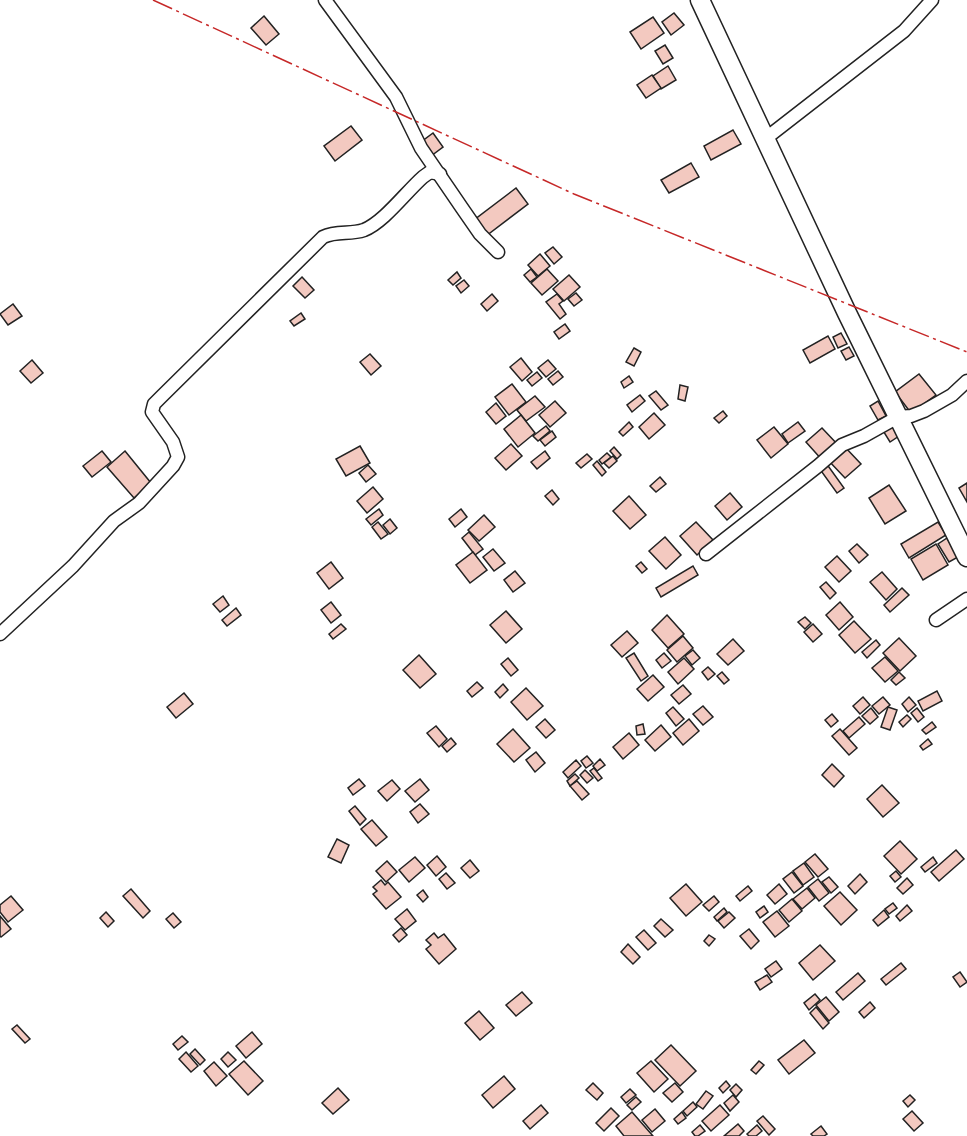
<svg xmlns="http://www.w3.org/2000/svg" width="967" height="1136" font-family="Overpass,sans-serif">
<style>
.building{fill:#f3c9c0;stroke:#222;stroke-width:1.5}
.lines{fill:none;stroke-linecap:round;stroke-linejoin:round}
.minor-casing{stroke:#222;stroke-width:15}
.highway-casing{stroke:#222;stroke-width:21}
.minor{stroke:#fff;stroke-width:12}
.highway{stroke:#fff;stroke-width:18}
.power{stroke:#c62828;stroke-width:1.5;stroke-dasharray:21 4.5 3 4.5;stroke-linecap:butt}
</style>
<rect width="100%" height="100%" fill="#fff"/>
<g class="building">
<polygon points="674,13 684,25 671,35 662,22"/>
<polygon points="264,16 279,34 266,45 251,28"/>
<polygon points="653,17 664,33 641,49 630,32"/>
<polygon points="665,45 673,58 663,64 655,51"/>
<polygon points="668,66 676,80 661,89 653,76"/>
<polygon points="652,75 661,88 646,98 637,85"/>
<polygon points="351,126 362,140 335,161 324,146"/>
<polygon points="733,130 741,144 711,160 704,146"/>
<polygon points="433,133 443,147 431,156 421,142"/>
<polygon points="691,163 699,177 669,193 661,180"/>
<polygon points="516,188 528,204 486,236 474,220"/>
<polygon points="553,247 562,257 554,264 545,253"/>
<polygon points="540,254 550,266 538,276 528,265"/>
<polygon points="531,269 537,277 530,282 524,275"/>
<polygon points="547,269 558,281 542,295 531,283"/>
<polygon points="457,272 461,278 453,285 448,280"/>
<polygon points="569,275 580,287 564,301 553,289"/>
<polygon points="302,277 314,290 305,298 293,286"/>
<polygon points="464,280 469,286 461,293 456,286"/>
<polygon points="576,293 582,300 574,306 568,299"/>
<polygon points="492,294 498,301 487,311 481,304"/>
<polygon points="557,294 563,301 559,304 566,314 560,319 546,302"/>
<polygon points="13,304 22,316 8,325 0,314"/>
<polygon points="301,313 305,319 294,326 290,321"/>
<polygon points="565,324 570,331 559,339 554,332"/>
<polygon points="841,333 847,344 838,348 833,337"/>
<polygon points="828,336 835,349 810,363 803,350"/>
<polygon points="849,347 854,356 846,360 841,351"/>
<polygon points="634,348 641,352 634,366 626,362"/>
<polygon points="370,354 381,366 371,375 360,362"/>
<polygon points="521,358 532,372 522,381 510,367"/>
<polygon points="32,360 43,373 31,383 20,371"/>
<polygon points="548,360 556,369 546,377 538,368"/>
<polygon points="558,371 563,377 553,385 548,379"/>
<polygon points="537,372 542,378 532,386 527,380"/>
<polygon points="919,374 936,395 911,413 895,392"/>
<polygon points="629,376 633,382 624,388 621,382"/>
<polygon points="512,384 526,402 509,415 495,397"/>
<polygon points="680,385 688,387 685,401 678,399"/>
<polygon points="656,391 668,405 661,410 649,396"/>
<polygon points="640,395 645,401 632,412 627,405"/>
<polygon points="535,396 545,407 526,421 517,410"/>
<polygon points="555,401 566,413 550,427 539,415"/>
<polygon points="878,401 886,416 878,420 870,406"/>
<polygon points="496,403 506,416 496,424 486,412"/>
<polygon points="723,411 727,416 719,423 714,418"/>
<polygon points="654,413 665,425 649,439 639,427"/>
<polygon points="521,415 535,433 518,447 504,429"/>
<polygon points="629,422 633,427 623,436 619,432"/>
<polygon points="798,422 805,431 788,443 782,434"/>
<polygon points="891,423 899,436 890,442 882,429"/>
<polygon points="546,426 550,431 538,441 533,436"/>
<polygon points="774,427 788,444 771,458 757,440"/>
<polygon points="822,428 839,446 823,461 806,442"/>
<polygon points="552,431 556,437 545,446 540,440"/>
<polygon points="511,444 522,456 506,470 495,458"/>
<polygon points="360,446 370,463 346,476 336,459"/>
<polygon points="844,446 861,464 845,478 828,460"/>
<polygon points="614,447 621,455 617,459 610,451"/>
<polygon points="102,451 111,462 92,477 83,466"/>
<polygon points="125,451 151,483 134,498 107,467"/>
<polygon points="545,451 550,458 537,469 531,462"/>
<polygon points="607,453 611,457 602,464 599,460"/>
<polygon points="587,454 592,459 581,468 576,463"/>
<polygon points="613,456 617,461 609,468 604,463"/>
<polygon points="597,461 606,472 602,476 593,465"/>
<polygon points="826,463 844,488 837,493 819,468"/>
<polygon points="368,465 376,474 366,482 359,473"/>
<polygon points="660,477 666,484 656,492 650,486"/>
<polygon points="967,483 967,502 959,488"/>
<polygon points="889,485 906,511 885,524 869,498"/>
<polygon points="373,487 383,499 367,513 357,501"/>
<polygon points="552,490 559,499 553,505 545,496"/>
<polygon points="730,493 742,507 727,520 715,506"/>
<polygon points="629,496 646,515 630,529 613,511"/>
<polygon points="379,509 383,515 371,525 366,519"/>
<polygon points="461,509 467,517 455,527 449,519"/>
<polygon points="484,515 495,527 479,541 468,530"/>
<polygon points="390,519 397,528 390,534 383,525"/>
<polygon points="378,522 388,534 381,539 372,527"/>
<polygon points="696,522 713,540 697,555 680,536"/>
<polygon points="938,522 946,535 909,558 901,544"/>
<polygon points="469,532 483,549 475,555 462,538"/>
<polygon points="665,537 681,555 666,569 649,551"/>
<polygon points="947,538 958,557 949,562 938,544"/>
<polygon points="857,544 868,555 859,563 849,551"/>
<polygon points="936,544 948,565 923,580 911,559"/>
<polygon points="493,549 505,563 494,571 483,557"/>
<polygon points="473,552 487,570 470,583 456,565"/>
<polygon points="837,556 851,571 839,582 825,567"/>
<polygon points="331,562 343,578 329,589 317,573"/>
<polygon points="641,562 647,569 642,573 636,566"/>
<polygon points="693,566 698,575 661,597 656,588"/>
<polygon points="515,571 525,583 513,592 504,580"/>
<polygon points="882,572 897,589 886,600 870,582"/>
<polygon points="826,582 836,593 830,599 820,587"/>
<polygon points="902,588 909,595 890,612 884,605"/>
<polygon points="223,596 229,605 220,612 213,604"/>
<polygon points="331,602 341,615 331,623 321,610"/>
<polygon points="840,602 853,617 839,630 826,615"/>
<polygon points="236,608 241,615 227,626 222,620"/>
<polygon points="506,611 522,629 506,643 490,625"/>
<polygon points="667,615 684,634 668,648 652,630"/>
<polygon points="805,617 811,623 805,629 798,622"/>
<polygon points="854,621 871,639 855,653 839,635"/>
<polygon points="341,624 346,629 333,639 329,634"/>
<polygon points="813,624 822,634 813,642 804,632"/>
<polygon points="627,631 638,643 622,657 611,645"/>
<polygon points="683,636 693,648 677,662 667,650"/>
<polygon points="899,638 916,656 900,671 883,653"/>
<polygon points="733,639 744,651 728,665 717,654"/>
<polygon points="876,640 880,645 867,658 862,652"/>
<polygon points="693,650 700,658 692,665 685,656"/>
<polygon points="634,653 648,676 641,681 626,658"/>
<polygon points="664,653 671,661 662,668 656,660"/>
<polygon points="419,655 436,674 420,688 403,670"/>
<polygon points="885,657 898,671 885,682 872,668"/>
<polygon points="508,658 518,670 511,676 501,664"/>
<polygon points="684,658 694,669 678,684 668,672"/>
<polygon points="708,667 715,674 708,680 702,672"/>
<polygon points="722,672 729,680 724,684 717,676"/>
<polygon points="899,672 905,678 896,685 891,680"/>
<polygon points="653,675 664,687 648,701 637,689"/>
<polygon points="477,682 483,688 472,697 467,691"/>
<polygon points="503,684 508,690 500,698 495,692"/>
<polygon points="683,685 691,694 679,704 671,695"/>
<polygon points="526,688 543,706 527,720 511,702"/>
<polygon points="937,691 942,701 923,711 918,701"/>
<polygon points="184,693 193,704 176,718 167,707"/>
<polygon points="863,697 870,705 860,714 853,706"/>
<polygon points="883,697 890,705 879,714 872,706"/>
<polygon points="909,697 916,705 908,712 902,704"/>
<polygon points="703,706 713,717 703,725 693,714"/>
<polygon points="673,707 684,719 676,726 666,713"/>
<polygon points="888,707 897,710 890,730 881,727"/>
<polygon points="871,708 878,717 870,724 862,716"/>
<polygon points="917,708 924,717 918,722 911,713"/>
<polygon points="832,714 838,721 831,727 825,720"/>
<polygon points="907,715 911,719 903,727 899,722"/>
<polygon points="859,717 865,724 849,738 843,731"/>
<polygon points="545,719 555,730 546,738 536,727"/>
<polygon points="689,719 699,731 683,745 673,733"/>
<polygon points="932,722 936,727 926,734 922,730"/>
<polygon points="643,724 645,734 637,735 636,726"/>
<polygon points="661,725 671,737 655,751 645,740"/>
<polygon points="436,726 447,739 439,747 427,733"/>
<polygon points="513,729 530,748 514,762 497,744"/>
<polygon points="840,729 857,748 849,755 832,736"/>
<polygon points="629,733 639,745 623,759 613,747"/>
<polygon points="451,738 456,744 447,752 442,746"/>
<polygon points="928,739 932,744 923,750 920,746"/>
<polygon points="536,752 545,763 535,772 526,760"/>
<polygon points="587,756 593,763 586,768 581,761"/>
<polygon points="600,759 605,765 597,771 593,766"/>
<polygon points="576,760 581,766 568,778 563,772"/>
<polygon points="832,764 844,776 834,787 822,775"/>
<polygon points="594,768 602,778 598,781 590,771"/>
<polygon points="585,770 593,778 587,783 580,775"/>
<polygon points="575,774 579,778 570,786 567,781"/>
<polygon points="359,779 365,786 353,795 348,788"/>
<polygon points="420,779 429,790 415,802 405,791"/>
<polygon points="392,780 400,789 387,801 378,791"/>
<polygon points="577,781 589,794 582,800 570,786"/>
<polygon points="882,785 899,803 883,817 867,799"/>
<polygon points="420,804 429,814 418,823 410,812"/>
<polygon points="355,806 366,819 360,825 349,811"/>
<polygon points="372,820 387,837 376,846 361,829"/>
<polygon points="337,839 349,845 341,863 328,857"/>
<polygon points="900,841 917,859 901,874 884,856"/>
<polygon points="956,850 964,859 939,881 931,872"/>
<polygon points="815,854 828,869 818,877 805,862"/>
<polygon points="437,856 446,867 436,876 427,865"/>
<polygon points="415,857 425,868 409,882 399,870"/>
<polygon points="933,857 937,863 925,872 921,867"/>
<polygon points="470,860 479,871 470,878 461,868"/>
<polygon points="387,861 397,872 386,882 376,871"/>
<polygon points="804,863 814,877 803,885 793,871"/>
<polygon points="896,871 901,877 895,882 890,876"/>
<polygon points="792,872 803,886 794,893 783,879"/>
<polygon points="446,873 455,883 447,889 439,879"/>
<polygon points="860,874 867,882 855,894 848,886"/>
<polygon points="829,877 838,887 831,893 822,882"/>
<polygon points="907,878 913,885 903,894 897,888"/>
<polygon points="818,879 829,893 819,901 808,887"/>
<polygon points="381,880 385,885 388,882 401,897 386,909 373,894 377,891 373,887"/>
<polygon points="686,884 702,902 686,916 670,898"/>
<polygon points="779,884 787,894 775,904 767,895"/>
<polygon points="748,886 752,891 740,901 736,896"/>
<polygon points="807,888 815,898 802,909 793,899"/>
<polygon points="131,889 150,911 143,918 123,896"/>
<polygon points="423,890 428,897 423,902 417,895"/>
<polygon points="840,892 857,910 841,925 824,906"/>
<polygon points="11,896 23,910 8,922 0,912 0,905"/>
<polygon points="714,896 719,902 709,911 703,905"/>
<polygon points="792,899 802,911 789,922 779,910"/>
<polygon points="893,903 897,908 889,914 885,909"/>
<polygon points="907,905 912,911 900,921 896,916"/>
<polygon points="764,906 768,912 760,918 756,912"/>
<polygon points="724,908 727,912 717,921 714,917"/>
<polygon points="407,909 416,921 405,930 395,919"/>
<polygon points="884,910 889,917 878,926 873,920"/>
<polygon points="777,911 789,926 775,937 763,922"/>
<polygon points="106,912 114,921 108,927 100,918"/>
<polygon points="729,912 735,918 724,928 718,921"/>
<polygon points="173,913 181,922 174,928 166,919"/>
<polygon points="0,916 11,929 1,937 0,936"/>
<polygon points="661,919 673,930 665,937 654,926"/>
<polygon points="401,928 407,935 399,942 393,935"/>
<polygon points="749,929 759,941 751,949 740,936"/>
<polygon points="644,930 656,943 648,950 636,937"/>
<polygon points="434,933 438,938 444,934 456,949 439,964 426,949 431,945 426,940"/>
<polygon points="709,935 715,939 709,946 704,941"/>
<polygon points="628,944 640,957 633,964 621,952"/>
<polygon points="820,945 835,961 813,980 799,963"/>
<polygon points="776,961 782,969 771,977 765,969"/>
<polygon points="901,963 906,969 886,985 881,979"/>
<polygon points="960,972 967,982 960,987 953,977"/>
<polygon points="858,973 865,981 843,1000 836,992"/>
<polygon points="767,975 772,982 760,990 755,982"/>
<polygon points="522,992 532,1003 516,1016 506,1005"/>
<polygon points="815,994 820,1000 809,1010 804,1003"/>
<polygon points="826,997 839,1012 829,1021 816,1005"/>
<polygon points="870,1002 875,1008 864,1018 859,1012"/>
<polygon points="816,1007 829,1023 823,1029 810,1013"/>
<polygon points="479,1011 494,1028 480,1040 465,1023"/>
<polygon points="17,1025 30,1039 25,1043 12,1029"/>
<polygon points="252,1032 262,1044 246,1058 236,1046"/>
<polygon points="182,1036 188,1042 178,1050 173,1044"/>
<polygon points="804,1040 815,1053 789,1074 778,1060"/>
<polygon points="671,1045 696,1071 680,1086 655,1060"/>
<polygon points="195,1049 205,1060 200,1065 190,1054"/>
<polygon points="186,1052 198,1066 191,1072 179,1059"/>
<polygon points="228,1052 236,1060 228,1067 221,1059"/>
<polygon points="244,1061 263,1081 248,1095 229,1074"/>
<polygon points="651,1061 668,1079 654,1092 637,1073"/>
<polygon points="759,1061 764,1065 756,1074 751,1070"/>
<polygon points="214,1062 227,1076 216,1086 204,1071"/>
<polygon points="504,1076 515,1089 493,1108 482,1095"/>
<polygon points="726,1081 730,1086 723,1093 719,1088"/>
<polygon points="593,1083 603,1093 597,1100 586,1090"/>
<polygon points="675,1083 683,1092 672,1102 663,1093"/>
<polygon points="736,1084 742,1090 736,1097 730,1090"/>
<polygon points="338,1088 349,1100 333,1114 322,1103"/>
<polygon points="630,1089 636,1095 626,1103 621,1097"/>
<polygon points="706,1091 713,1096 703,1109 696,1104"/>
<polygon points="733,1095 739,1102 730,1111 724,1103"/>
<polygon points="910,1095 915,1100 908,1107 903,1101"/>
<polygon points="636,1097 641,1102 632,1110 627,1105"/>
<polygon points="693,1102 697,1107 687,1116 683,1111"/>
<polygon points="541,1105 548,1113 530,1129 523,1121"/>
<polygon points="720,1105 729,1115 711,1131 702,1121"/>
<polygon points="611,1108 619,1116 604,1131 596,1123"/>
<polygon points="655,1109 665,1121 652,1132 642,1120"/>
<polygon points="912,1111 923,1123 914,1131 903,1119"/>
<polygon points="632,1112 653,1136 624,1136 616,1126"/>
<polygon points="682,1112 686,1118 678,1124 674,1119"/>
<polygon points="763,1116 775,1129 769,1135 757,1121"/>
<polygon points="738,1124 744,1131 739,1136 724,1136"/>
<polygon points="700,1125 705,1131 698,1136 695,1136 692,1132"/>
<polygon points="757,1125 762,1131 756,1136 749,1136 747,1134"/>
<polygon points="821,1126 827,1134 824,1136 813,1136 811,1134"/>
</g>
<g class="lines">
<defs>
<g id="minor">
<polyline points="325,0 396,97 421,148 462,208 480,234 498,252"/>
<polyline points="765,139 904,31 932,0"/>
<polyline points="706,554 818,466 842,445 864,436 898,417 911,416 924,411 952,395 967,381"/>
<polyline points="936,620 967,599"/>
<path d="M0 634 73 566 114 521 139 503 173 466 178 457 173 442 152 412 154 404 161 397 323 237C337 230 350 235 364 230 384 222 406 192 423 177L430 172 440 174"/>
</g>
<polyline id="highway" points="700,0 847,313 967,557"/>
</defs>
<use href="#minor" class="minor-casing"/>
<use href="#highway" class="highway-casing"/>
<use href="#minor" class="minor"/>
<use href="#highway" class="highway"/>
<polyline class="power" points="153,0 574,194 967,352"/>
</g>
</svg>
